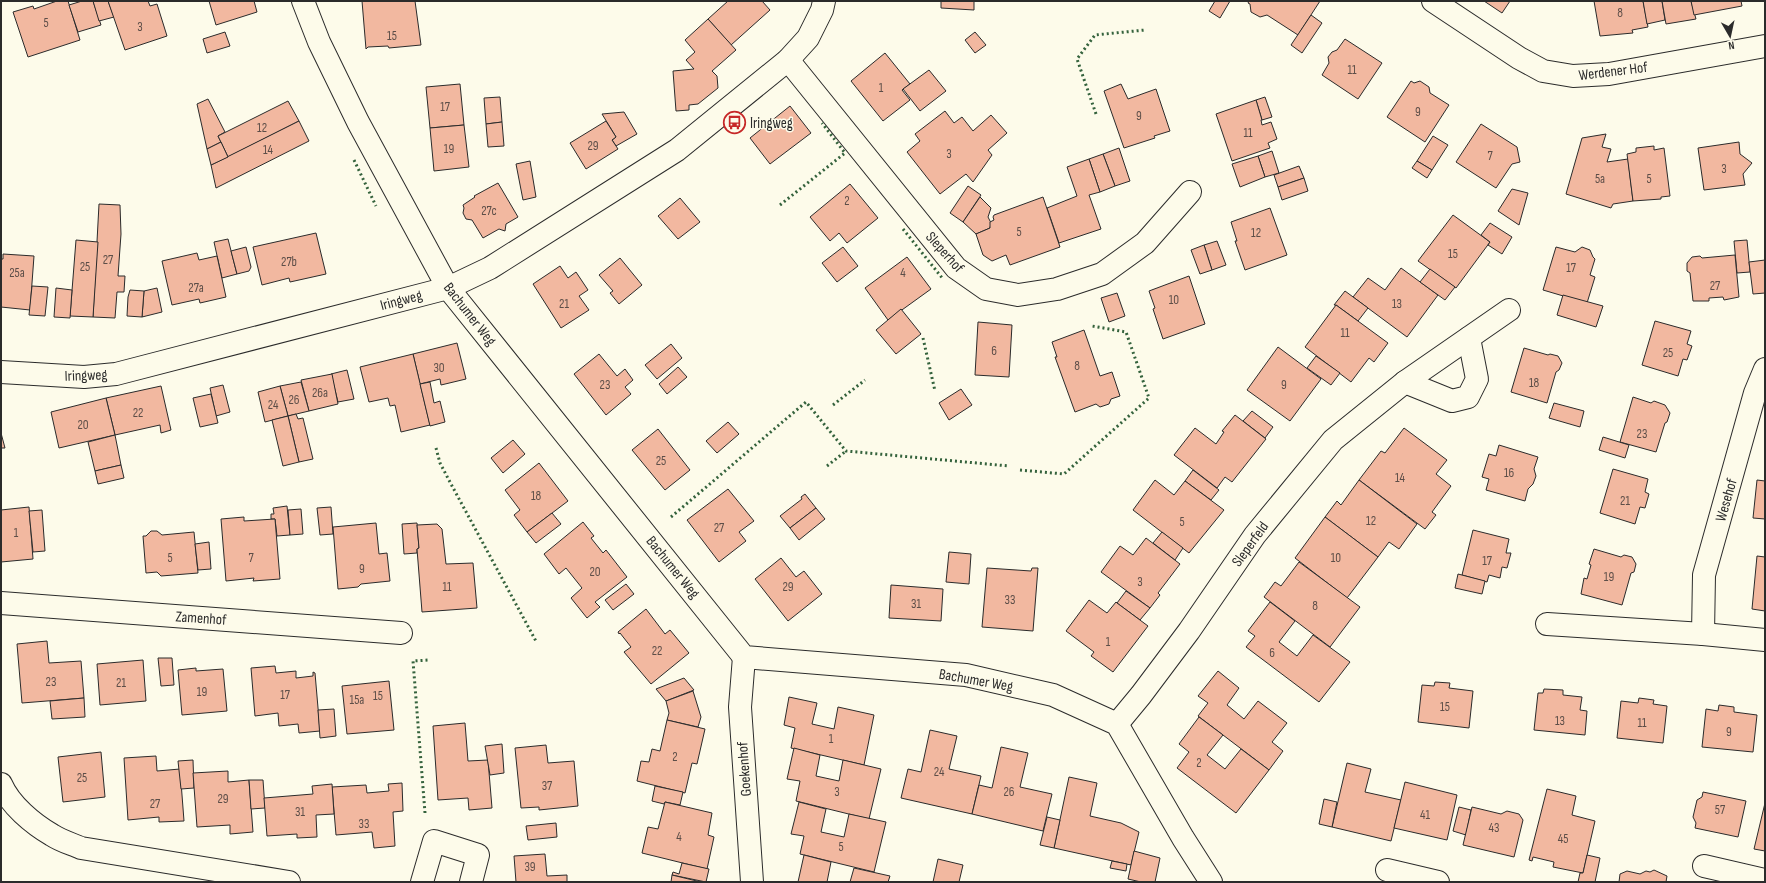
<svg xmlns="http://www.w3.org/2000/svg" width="1766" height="883" font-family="'Sofia Sans Condensed',sans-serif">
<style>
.building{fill:#f2b8a0;stroke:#2b2b2b}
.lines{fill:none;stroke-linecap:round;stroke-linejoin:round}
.street-casing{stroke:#2b2b2b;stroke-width:24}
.street{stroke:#fdfbea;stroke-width:22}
.hedge{stroke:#34623c;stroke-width:3;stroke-dasharray:2 3;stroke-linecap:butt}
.labels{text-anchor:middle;stroke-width:3;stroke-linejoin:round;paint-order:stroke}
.number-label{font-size:13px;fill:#5d4e48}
.street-label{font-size:15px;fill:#2b2b2b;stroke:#fdfbea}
.poi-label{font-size:15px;fill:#2b2b2b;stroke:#fdfbea;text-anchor:start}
</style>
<rect width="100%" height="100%" fill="#fdfbea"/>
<g class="building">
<polygon points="57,1 68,1 80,40 28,57 13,12 33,6 34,9"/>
<polygon points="82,1 93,1 101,25 78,32 69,5"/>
<polygon points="93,1 108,1 114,17 99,21"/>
<polygon points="108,1 148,1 150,6 157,4 167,36 125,50"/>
<polygon points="209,1 254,1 257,12 216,25"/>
<polygon points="362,1 415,1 421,45 389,48 388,46 368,47 366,49"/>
<polygon points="728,1 762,1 770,10 731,45 708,19"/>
<polygon points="941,1 974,1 974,10 941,8"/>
<polygon points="1215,1 1230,1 1220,18 1209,11"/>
<polygon points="1249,1 1320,1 1298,35 1267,15 1260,17 1251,12 1250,4 1248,3"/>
<polygon points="1484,1 1510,1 1502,13"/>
<polygon points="1594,1 1643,1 1648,27 1632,30 1633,33 1600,36"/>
<polygon points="1643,1 1662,1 1665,20 1647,24"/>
<polygon points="1662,1 1691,1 1696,19 1666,24"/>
<polygon points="1691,1 1741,1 1742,6 1694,15"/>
<polygon points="1311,15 1322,23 1302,53 1291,45"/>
<polygon points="708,19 736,50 712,71 717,76 718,88 698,104 689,105 689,110 676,111 673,71 694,69 686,60 695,52 685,40"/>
<polygon points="225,32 230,46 207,53 203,39"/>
<polygon points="975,32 986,45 975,53 965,40"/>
<polygon points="1345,39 1382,63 1358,99 1322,75 1329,63 1328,57 1332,52 1337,50"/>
<polygon points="885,53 910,84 902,90 910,100 883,121 851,81"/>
<polygon points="929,70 946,91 920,111 903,89"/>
<polygon points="1411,81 1414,83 1420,81 1429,87 1430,93 1449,105 1425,142 1387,117"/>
<polygon points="460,84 464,125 430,128 426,87"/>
<polygon points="1121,84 1128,99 1156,89 1170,131 1154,136 1155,138 1124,148 1104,91"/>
<polygon points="500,97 502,122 486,124 484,98"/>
<polygon points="1265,97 1272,117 1262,120 1256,100"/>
<polygon points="208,99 225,132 218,136 221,142 207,149 197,104"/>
<polygon points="1256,100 1262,120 1261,120 1262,125 1271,122 1277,139 1268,143 1270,148 1232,161 1216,114"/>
<polygon points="288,101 299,121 228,157 218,136"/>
<polygon points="790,106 811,133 770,164 750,138"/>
<polygon points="945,111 954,123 962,117 973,131 991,115 1007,133 988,150 992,155 973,182 966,174 940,194 907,152 920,141 915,134"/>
<polygon points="624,112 637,134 616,146 612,140 616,137 602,114"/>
<polygon points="299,121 309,141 216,188 211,165"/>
<polygon points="606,121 616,137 612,140 618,149 586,169 570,143"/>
<polygon points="502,122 504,146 488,147 486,124"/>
<polygon points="1481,124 1517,147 1520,162 1512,164 1496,188 1456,162"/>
<polygon points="464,125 469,167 434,171 430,128"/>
<polygon points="1606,134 1602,147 1611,149 1607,162 1628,159 1633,201 1613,204 1611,208 1566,194 1582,138"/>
<polygon points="1433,136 1448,145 1432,170 1417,161"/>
<polygon points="221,142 228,157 211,165 207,149"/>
<polygon points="1739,142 1740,154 1752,163 1743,174 1745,185 1704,190 1698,148"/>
<polygon points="1654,146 1654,150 1664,148 1670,196 1661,197 1661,199 1633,201 1627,154 1636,152 1636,148"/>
<polygon points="1119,148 1130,181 1115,186 1103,154"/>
<polygon points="1272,151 1279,173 1265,177 1258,156"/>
<polygon points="1103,154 1115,186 1100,192 1089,159"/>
<polygon points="1258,156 1265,177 1240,187 1232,164"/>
<polygon points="1089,159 1100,192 1089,195 1101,229 1059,243 1047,208 1077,196 1067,167"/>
<polygon points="530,161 536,197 523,200 516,164"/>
<polygon points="1417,161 1432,170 1427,178 1412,168"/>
<polygon points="1299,166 1304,178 1278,187 1274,175"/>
<polygon points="1304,178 1308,191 1282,200 1278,187"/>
<polygon points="498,183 518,217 506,224 505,231 499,229 483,238 472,220 466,219 463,213 464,208 463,205 475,197 474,196"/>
<polygon points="850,184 878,218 847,243 839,233 830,241 810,217"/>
<polygon points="968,186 981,195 963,222 950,213"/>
<polygon points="1512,189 1528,193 1519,225 1498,211"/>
<polygon points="980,197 991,208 988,217 991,223 990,228 976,234 963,222"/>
<polygon points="1043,197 1060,247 1010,265 1006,255 992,261 983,255 976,234 990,228 990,222 994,220 993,217 994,215"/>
<polygon points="680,198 700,222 678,239 658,216"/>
<polygon points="99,204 120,205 121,234 118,276 125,276 124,292 117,292 115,318 93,317"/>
<polygon points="1270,208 1287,255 1245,270 1235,241 1237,241 1231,222"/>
<polygon points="1453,215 1490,242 1456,288 1418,261"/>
<polygon points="1490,223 1512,237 1502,254 1488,245 1490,242 1481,235"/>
<polygon points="316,233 326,274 290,282 289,278 262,285 253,247"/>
<polygon points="228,239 237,274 222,278 214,242"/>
<polygon points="76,240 98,242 93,317 70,316"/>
<polygon points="1747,240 1750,272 1737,273 1734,241"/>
<polygon points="1217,241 1226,265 1212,270 1204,245"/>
<polygon points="1204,245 1212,270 1200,274 1191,250"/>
<polygon points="246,247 251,267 249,271 237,274 231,251"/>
<polygon points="843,247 858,266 837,282 822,263"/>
<polygon points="1556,247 1575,252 1582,247 1590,250 1593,257 1595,259 1590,275 1595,277 1587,303 1543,290"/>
<polygon points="197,253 199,260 217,256 226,297 200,303 199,299 172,305 162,261"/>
<polygon points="3,254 34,256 30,310 1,307 1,259 3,259"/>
<polygon points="1735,255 1739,297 1724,300 1723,297 1709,298 1709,301 1693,301 1690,273 1687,271 1687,263 1692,257 1700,256 1702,258"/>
<polygon points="907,257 931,289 888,320 865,288"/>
<polygon points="620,258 642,285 619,304 610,293 613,291 599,275"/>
<polygon points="1765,260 1765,293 1753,294 1749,262"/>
<polygon points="560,266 568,278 576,272 588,290 579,296 589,310 561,328 533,284"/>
<polygon points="1401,268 1438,295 1407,337 1353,297 1368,278 1385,290"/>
<polygon points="1430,269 1455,287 1445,300 1420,282"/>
<polygon points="1189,276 1205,324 1163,339 1153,309 1155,308 1149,291"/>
<polygon points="32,286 48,287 45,316 29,315"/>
<polygon points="56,288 72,290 70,318 54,317"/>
<polygon points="157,288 162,312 142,317 144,291"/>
<polygon points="130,290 144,291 142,317 127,316 128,297"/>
<polygon points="1345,291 1368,308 1358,321 1336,305 1334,305"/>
<polygon points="1117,293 1125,316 1109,322 1101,298"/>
<polygon points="1563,295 1603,306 1596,327 1557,315"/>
<polygon points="1336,305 1388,343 1374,362 1369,358 1351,382 1305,347"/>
<polygon points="901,309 921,334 896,354 876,330"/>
<polygon points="1655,321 1691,331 1687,344 1692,346 1687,360 1683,359 1678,376 1642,365"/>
<polygon points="978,322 1012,325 1009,377 975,375"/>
<polygon points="1084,330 1100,376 1112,372 1120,396 1111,399 1109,404 1100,407 1096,404 1075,412 1055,357 1057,357 1052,342"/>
<polygon points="457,343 466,379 441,385 440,379 420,384 413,354"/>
<polygon points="671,344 682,358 657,379 645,365"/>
<polygon points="1278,347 1321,379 1290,421 1247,390"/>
<polygon points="1524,348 1548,355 1550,354 1558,356 1562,363 1559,370 1556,372 1547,403 1511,392"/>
<polygon points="413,354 430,425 401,432 395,405 390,406 388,398 369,402 360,367"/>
<polygon points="599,354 617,376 625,369 633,380 625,387 631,394 606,415 574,374"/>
<polygon points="1316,356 1340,373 1331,385 1307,368"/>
<polygon points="678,367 687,377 667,394 659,384"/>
<polygon points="347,370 354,399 338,402 331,374"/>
<polygon points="332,374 338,404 309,411 301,380"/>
<polygon points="301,382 309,411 288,416 280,386"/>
<polygon points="430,382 434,403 440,401 445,422 430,426 420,384"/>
<polygon points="223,385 230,412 216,416 210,388"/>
<polygon points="161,386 171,430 161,433 160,425 115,435 106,398"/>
<polygon points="280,386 288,416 265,422 258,392"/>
<polygon points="961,389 972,405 949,420 939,403"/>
<polygon points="211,394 218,423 200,427 193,398"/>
<polygon points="1633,397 1651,403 1654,401 1665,405 1670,413 1667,422 1665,423 1656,452 1620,442"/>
<polygon points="106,398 115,435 59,448 51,412"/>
<polygon points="1554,403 1584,411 1580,427 1549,418"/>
<polygon points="1252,411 1273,427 1265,438 1243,421"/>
<polygon points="296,414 298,419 303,418 313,459 299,462 288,416"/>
<polygon points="1235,415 1266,439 1232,482 1225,477 1217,488 1174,455 1195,428 1216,444 1224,432 1222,431"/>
<polygon points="288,416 299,462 283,466 272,420"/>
<polygon points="728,422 739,434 717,453 706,441"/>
<polygon points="1404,428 1447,460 1436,474 1451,486 1432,512 1436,515 1425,529 1359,480 1381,451 1385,453"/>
<polygon points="658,429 690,470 665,490 632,450"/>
<polygon points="1,433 5,448 1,448"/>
<polygon points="115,435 121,465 95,471 88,442"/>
<polygon points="1603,437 1629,445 1625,458 1599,450"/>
<polygon points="513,440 525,454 503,473 491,458"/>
<polygon points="1499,445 1538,457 1534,469 1536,476 1533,484 1528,489 1525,501 1486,490 1489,479 1482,477 1489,454 1496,456"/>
<polygon points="539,463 568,501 527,532 514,515 520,510 505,490"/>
<polygon points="121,465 124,478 98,484 95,471"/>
<polygon points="1613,469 1648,479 1645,492 1649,494 1645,508 1640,507 1635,524 1600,513"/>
<polygon points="1193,470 1219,490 1211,500 1185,481"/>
<polygon points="1155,480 1174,495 1185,481 1224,510 1189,553 1133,510"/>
<polygon points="1359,480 1417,524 1399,549 1389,542 1378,557 1325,517 1337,501 1341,505"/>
<polygon points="1757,480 1765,481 1765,519 1753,518"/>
<polygon points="728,489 754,521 739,532 746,541 719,562 687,520"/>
<polygon points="805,494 816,508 790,528 780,516 802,499 801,497"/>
<polygon points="287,506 290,535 277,536 275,519 271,519 271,514 274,514 273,508"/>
<polygon points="29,507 33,559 1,562 1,510"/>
<polygon points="331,507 333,534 320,535 317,508"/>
<polygon points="816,508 825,519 799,540 790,528"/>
<polygon points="301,509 303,534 290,535 288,510"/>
<polygon points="42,510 45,551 33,552 29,511"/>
<polygon points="552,513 561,524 536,543 527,532"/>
<polygon points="244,517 244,521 275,519 280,579 253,581 254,578 226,581 221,519"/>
<polygon points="1325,517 1378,557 1347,598 1295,558"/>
<polygon points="583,522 594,536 591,538 603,553 606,550 627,577 595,602 600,607 587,618 571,598 582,588 566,568 559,574 544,554"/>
<polygon points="376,523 379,554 387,553 390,581 361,584 358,587 338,589 333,527"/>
<polygon points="417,523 419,548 417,549 417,553 404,554 402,524"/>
<polygon points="437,524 442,529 446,564 473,563 477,608 422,612 417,549 419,548 417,525"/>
<polygon points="1473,530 1509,539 1506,553 1511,553 1507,568 1502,567 1500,578 1489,575 1487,582 1462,575"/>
<polygon points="151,531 157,531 162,535 194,532 198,573 161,576 157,572 146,573 143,536 146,536"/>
<polygon points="1162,532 1183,548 1175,560 1153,543"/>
<polygon points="1146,538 1180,564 1158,593 1160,595 1150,608 1101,572 1120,546 1133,555"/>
<polygon points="209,542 211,569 198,570 195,544"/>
<polygon points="1594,549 1621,557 1624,555 1632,557 1636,564 1634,572 1631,573 1622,605 1581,594 1584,578 1587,579 1591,565 1589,564"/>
<polygon points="949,552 971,554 969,584 946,582"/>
<polygon points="1757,556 1765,557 1765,611 1752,609"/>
<polygon points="781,558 796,577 804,571 822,594 788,621 755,579"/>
<polygon points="1299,562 1360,607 1330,647 1264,597 1275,582 1281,586"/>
<polygon points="987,568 1031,571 1032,568 1038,568 1033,631 982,627"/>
<polygon points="1458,574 1485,581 1482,594 1455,588"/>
<polygon points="626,584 634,594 613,610 605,600"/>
<polygon points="891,585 943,589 941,621 889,618"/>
<polygon points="1126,591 1150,608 1140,620 1117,603"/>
<polygon points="1089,600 1107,613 1116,602 1117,603 1148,626 1113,672 1091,656 1094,652 1066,631"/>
<polygon points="1270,602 1295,621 1279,642 1297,656 1313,635 1350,662 1319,702 1246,647 1255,636 1248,631"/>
<polygon points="646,609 665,634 670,630 689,653 651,684 624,652 631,647 620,633 619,634 618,632"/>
<polygon points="47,641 49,663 81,661 84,698 22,703 17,644"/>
<polygon points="158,658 172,658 174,685 161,686"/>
<polygon points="143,660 146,701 100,705 97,664"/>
<polygon points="275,666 276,673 296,671 296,678 313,676 313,672 315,673 320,731 299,733 298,724 279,726 278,713 255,716 251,668"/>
<polygon points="196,668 196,671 223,669 227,711 182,715 178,670"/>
<polygon points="1218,671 1239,688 1227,705 1244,719 1258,701 1287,723 1272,742 1283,751 1269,770 1198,716 1208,703 1198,696"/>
<polygon points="684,678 694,690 666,701 656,689"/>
<polygon points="389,681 394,730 347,734 342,686"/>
<polygon points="1435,682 1450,683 1449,688 1473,691 1469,728 1418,722 1422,685 1434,686"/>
<polygon points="1544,689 1563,690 1563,695 1582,697 1580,710 1587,711 1585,735 1534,730 1538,693 1543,693"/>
<polygon points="693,691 701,717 698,727 667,720 669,713 666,701"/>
<polygon points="789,697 817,703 812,724 834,729 838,707 874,715 864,765 791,748 795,728 784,725"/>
<polygon points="84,698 85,717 52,719 50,701"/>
<polygon points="1639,698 1654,700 1653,704 1667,706 1663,743 1617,738 1621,701 1638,703"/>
<polygon points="1719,705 1734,707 1734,712 1757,715 1753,752 1702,747 1706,709 1718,711"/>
<polygon points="334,709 336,736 320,738 318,710"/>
<polygon points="1199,717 1223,735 1207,755 1225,769 1241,749 1269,770 1236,813 1177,768 1189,752 1179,744"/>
<polygon points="667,720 705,729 697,764 692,763 685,793 637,781 641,761 649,762 652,749 660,751"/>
<polygon points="465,723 468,761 488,760 492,808 469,810 468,798 438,800 433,726"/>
<polygon points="930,730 957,736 949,769 981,776 972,814 901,798 908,769 921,772"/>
<polygon points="502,744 504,773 490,775 485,746"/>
<polygon points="546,745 548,763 574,761 578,806 539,810 539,807 521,808 515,748"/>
<polygon points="1001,747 1028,753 1020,787 1052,794 1043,831 972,814 979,785 992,788"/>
<polygon points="794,748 820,755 816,776 839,781 843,760 881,769 869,819 796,801 800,781 787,779"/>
<polygon points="101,752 105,797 63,802 58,757"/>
<polygon points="156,756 157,771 180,769 184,821 159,822 159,817 128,820 124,758"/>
<polygon points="193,760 194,788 181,789 178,761"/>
<polygon points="1347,763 1371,769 1365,792 1401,800 1391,841 1332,827"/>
<polygon points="228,771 228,782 249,780 253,832 230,834 230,825 197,827 193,773"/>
<polygon points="1069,777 1097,783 1090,816 1121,823 1139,832 1131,865 1054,848"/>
<polygon points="249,780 263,780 265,808 251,809"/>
<polygon points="1405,782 1457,795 1447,840 1394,828"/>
<polygon points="402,783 403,811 393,812 395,846 374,848 372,832 336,835 332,787 366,785 367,793 389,791 388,784"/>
<polygon points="332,784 334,814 316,815 317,837 297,838 297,834 267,836 264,798 313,794 312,786"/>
<polygon points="655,786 683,792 680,805 665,802 664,804 652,801"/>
<polygon points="1547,789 1576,796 1572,815 1595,821 1583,873 1553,867 1554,862 1533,857 1532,861 1529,860"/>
<polygon points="1703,792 1746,801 1738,837 1695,828 1696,823 1693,817 1697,800 1702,797"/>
<polygon points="1324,799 1337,802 1332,827 1319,824"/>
<polygon points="665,802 712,813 708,835 714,837 707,869 642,853 648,827 658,829"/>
<polygon points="799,802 826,809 821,832 844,837 849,814 886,822 874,872 800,854 804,836 791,834"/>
<polygon points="1765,803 1765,851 1754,849"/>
<polygon points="1459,807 1471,810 1466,835 1453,831"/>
<polygon points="1472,807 1501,814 1507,811 1519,814 1523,820 1514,857 1463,845"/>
<polygon points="1047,817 1060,820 1054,848 1040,845"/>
<polygon points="556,823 557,837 528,840 526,826"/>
<polygon points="1134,851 1160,858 1155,882 1141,882 1128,879"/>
<polygon points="545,854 547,876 567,875 567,882 516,882 514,856"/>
<polygon points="804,855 831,862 827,882 798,882"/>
<polygon points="1587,855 1600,858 1595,882 1578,882 1580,873 1583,873"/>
<polygon points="938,859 963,865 959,882 933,882"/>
<polygon points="1112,861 1127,864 1126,871 1110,868"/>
<polygon points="682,863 709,869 706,882 672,875 673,872 679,874"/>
<polygon points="854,868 890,876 888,882 850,882"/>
<polygon points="1654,870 1667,876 1666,882 1619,882 1620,874 1627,871 1640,874 1646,871 1650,872"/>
<polygon points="672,875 701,882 671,882"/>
</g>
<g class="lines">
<defs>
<g id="street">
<polyline points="303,1 319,42 358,122 448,288 744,657 966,675 1053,695 1117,724 1183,838 1211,882"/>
<polyline points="1433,1 1519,58 1543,71 1573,76 1609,74 1765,46"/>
<polyline points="788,60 956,268 986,289 1018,295 1057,289 1102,274 1145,243 1190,192"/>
<polyline points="1,372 84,377 116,374 448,288 490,268 677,150 788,60 808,38 822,10 824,1"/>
<polyline points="1405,382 1452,401 1468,397 1477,379 1469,338"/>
<polyline points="1,603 401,633"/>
<polyline points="1547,624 1703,634 1765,640"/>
<polyline points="1703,634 1704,575 1755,393 1765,369"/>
<polyline points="744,657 740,707 752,882"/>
<polyline points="1117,724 1141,695 1189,631 1255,535 1333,440 1405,382 1509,310"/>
<path d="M1 784C10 805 33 824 52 835 61 841 72 844 81 848L289 882"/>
<polyline points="1704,866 1765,880"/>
<polyline points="1387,870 1438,882"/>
<polyline points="422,882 434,841 478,855 471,882"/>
</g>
</defs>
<use href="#street" class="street-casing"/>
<use href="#street" class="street"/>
<g class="hedge">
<polyline points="1096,114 1077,59 1095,35 1145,30"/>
<polyline points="354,160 376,206"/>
<polyline points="780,205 845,153 822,123"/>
<polyline points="903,229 943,279"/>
<polyline points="923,338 935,391"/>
<polyline points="833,405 865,380"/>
<polyline points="436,448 440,463 451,484 537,643"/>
<polyline points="827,466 846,451"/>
<polyline points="1020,470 1064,474 1149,398 1126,332 1092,326"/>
<polyline points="671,517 806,402 846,451 1009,466"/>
<polyline points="425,813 413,661 429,660"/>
</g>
</g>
<defs>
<symbol id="bus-ring" viewBox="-11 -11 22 22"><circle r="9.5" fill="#fdfbea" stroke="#c62828" stroke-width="1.5"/><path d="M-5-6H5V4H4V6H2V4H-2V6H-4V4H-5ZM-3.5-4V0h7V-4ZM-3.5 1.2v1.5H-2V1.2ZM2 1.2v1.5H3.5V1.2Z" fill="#c62828"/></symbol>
</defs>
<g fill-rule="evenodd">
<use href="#bus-ring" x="722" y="110" width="25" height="25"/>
</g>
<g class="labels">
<g class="number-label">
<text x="1620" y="17">8</text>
<text x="46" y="27">5</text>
<text x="140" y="31">3</text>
<text x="392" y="40">15</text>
<text x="1352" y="74">11</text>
<text x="881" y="92">1</text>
<text x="445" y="111">17</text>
<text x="1418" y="116">9</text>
<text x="1139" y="120">9</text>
<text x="262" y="132">12</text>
<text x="1248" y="137">11</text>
<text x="593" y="150">29</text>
<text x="449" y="153">19</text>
<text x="268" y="154">14</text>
<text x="949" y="158">3</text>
<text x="1490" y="160">7</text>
<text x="1724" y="173">3</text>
<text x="1600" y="183">5a</text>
<text x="1649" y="183">5</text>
<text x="847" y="205">2</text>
<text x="489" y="215">27c</text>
<text x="1019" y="236">5</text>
<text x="1256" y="237">12</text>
<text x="1453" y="258">15</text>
<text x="108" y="264">27</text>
<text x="289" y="266">27b</text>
<text x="85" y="271">25</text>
<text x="1571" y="272">17</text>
<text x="17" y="277">25a</text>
<text x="903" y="277">4</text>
<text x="1715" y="290">27</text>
<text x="196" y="292">27a</text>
<text x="1174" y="304">10</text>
<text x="564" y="308">21</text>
<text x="1397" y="308">13</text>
<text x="1345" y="337">11</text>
<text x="994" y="355">6</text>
<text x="1668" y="357">25</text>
<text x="1077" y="370">8</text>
<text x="439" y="372">30</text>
<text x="1534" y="387">18</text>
<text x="605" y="389">23</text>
<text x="1284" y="389">9</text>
<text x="320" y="397">26a</text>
<text x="294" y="404">26</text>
<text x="273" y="409">24</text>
<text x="138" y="417">22</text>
<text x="83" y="429">20</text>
<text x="1642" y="438">23</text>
<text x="661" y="465">25</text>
<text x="1509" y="477">16</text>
<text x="1400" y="482">14</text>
<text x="536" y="500">18</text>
<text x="1625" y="505">21</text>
<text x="1371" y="525">12</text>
<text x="1182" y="526">5</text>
<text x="719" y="532">27</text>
<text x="16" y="537">1</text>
<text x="170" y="562">5</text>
<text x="251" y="562">7</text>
<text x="1336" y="562">10</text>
<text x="1487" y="565">17</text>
<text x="362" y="573">9</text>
<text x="595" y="576">20</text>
<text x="1609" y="581">19</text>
<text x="1140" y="586">3</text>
<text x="447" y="591">11</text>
<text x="788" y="591">29</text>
<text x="1010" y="604">33</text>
<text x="916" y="608">31</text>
<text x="1315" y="610">8</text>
<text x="1108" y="646">1</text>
<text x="657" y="655">22</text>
<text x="1272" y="657">6</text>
<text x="51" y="686">23</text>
<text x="121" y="687">21</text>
<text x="202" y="696">19</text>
<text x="285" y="699">17</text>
<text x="378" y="700">15</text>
<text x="357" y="704">15a</text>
<text x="1445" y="711">15</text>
<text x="1560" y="725">13</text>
<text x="1642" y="727">11</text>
<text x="1729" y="736">9</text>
<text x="831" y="743">1</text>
<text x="675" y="761">2</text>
<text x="1199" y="767">2</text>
<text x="939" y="776">24</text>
<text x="82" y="782">25</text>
<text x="547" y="790">37</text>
<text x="837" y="796">3</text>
<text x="1009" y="796">26</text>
<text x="223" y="803">29</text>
<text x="155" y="808">27</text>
<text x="1720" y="814">57</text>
<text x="300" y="816">31</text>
<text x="1425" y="819">41</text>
<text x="364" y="828">33</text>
<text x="1494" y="832">43</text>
<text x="679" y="841">4</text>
<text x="1563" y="843">45</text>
<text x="841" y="851">5</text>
<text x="530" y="871">39</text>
</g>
<g class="street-label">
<text transform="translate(1613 71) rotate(-7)" y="5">Werdener Hof</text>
<text transform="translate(945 252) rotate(48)" y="5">Sleperhof</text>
<text transform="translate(401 300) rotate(-15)" y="5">Iringweg</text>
<text transform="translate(470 314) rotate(52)" y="5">Bachumer Weg</text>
<text transform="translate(86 375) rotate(-2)" y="5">Iringweg</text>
<text transform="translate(1726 500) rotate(-74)" y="5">Wesehof</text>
<text transform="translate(1250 544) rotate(-54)" y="5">Sleperfeld</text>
<text transform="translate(673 567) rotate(51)" y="5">Bachumer Weg</text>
<text transform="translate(201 618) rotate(4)" y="5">Zamenhof</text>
<text transform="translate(976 680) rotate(10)" y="5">Bachumer Weg</text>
<text transform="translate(744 769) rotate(-94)" y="5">Goekenhof</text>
</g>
<g class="poi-label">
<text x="750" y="128">Iringweg</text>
</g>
</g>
<rect width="1766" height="883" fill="none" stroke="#2b2b2b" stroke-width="4"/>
<g transform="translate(1730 36) rotate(171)" stroke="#fdfbea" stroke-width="3" paint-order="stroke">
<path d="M0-3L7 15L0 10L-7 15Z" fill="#2b2b2b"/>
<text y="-6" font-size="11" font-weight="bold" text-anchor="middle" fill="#2b2b2b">N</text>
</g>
</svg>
